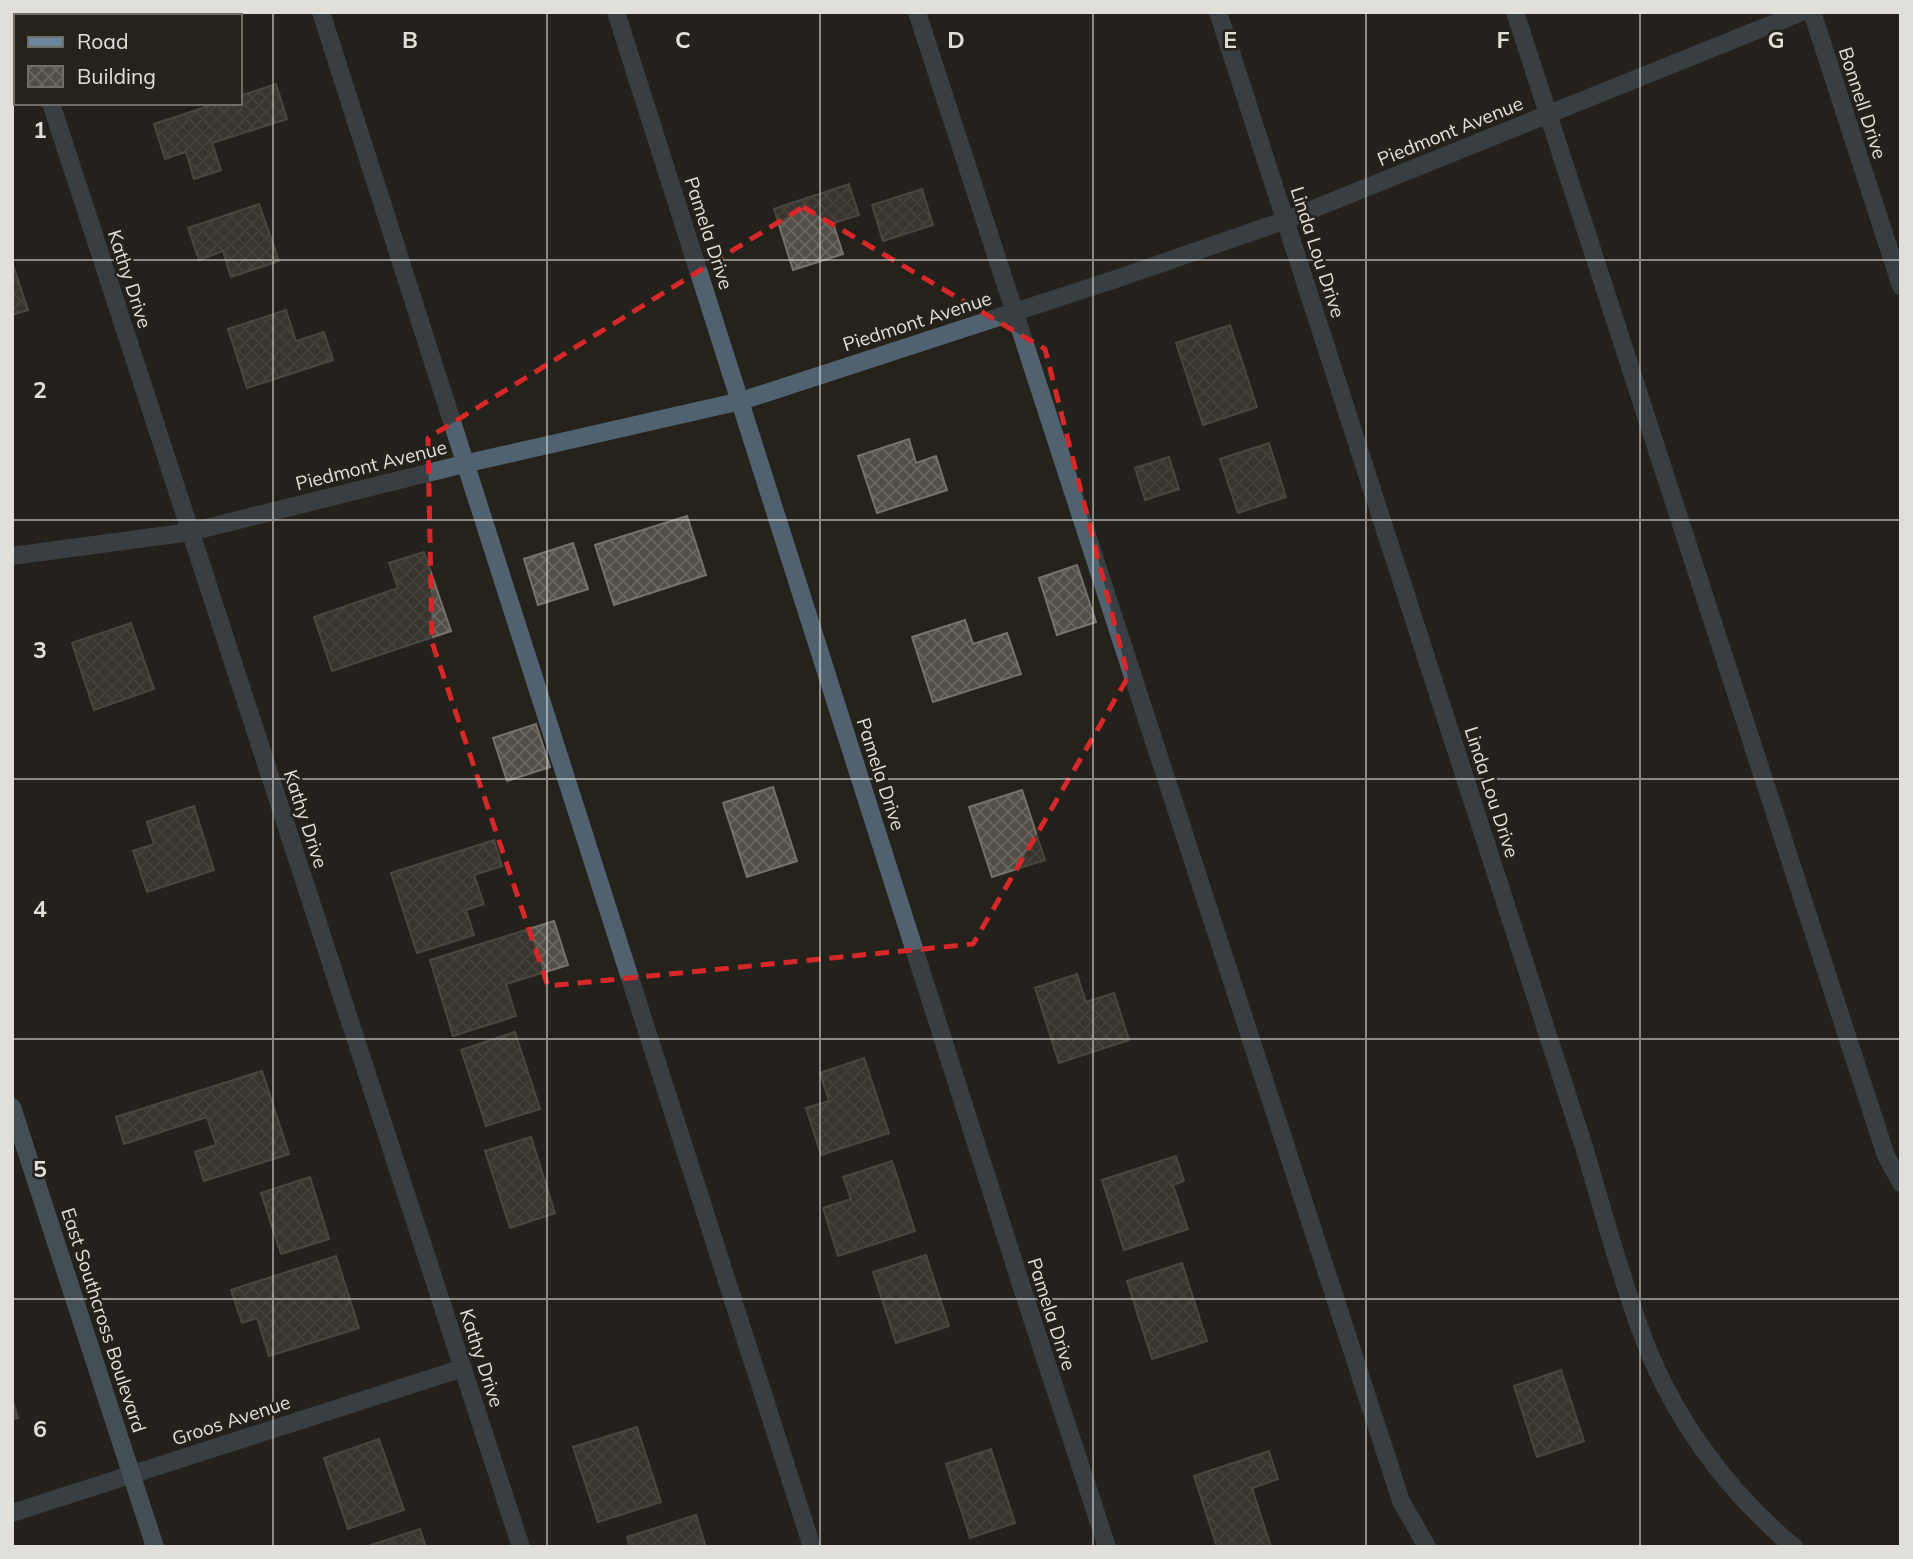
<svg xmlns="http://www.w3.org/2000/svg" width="1913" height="1559" font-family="Mulish,sans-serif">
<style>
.building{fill:url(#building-cross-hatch);stroke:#76726a;stroke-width:2}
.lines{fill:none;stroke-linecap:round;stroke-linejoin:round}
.service{stroke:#50626f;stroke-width:18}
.minor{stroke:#50626f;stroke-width:18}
.secondary{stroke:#69869b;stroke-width:18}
.marked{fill:none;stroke:#d62828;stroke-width:5;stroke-dasharray:14 9;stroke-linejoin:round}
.grid{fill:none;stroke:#e1dfda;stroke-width:2;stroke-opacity:0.55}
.labels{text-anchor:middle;stroke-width:5;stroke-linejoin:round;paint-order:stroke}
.street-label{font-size:19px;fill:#e1dfda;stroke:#25211b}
.grid-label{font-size:23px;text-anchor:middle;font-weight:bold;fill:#e1dfda;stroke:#25211b;stroke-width:5;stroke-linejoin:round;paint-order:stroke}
</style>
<defs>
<pattern id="building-cross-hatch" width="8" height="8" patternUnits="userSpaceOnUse" patternTransform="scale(1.75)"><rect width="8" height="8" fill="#524e46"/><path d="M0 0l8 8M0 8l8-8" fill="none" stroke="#6b6760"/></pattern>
</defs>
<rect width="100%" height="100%" fill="#25211b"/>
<g class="building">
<polygon points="276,84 287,119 212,143 221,170 194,179 186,152 165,159 154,124 218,103 240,103 240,96"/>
<polygon points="849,184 859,215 833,223 843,254 793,270 774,209"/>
<polygon points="922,189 933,225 883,241 872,205"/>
<polygon points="259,204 279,261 231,277 223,251 199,260 188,228"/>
<polygon points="12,262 28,310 12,315"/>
<polygon points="286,310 296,341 324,332 333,360 247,388 228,329"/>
<polygon points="1230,325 1257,407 1203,425 1176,343"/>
<polygon points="909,439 916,463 936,456 947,490 877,513 858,456"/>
<polygon points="1269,443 1286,497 1238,513 1220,459"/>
<polygon points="1169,457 1179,489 1145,500 1135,468"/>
<polygon points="687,516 706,575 614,605 595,545"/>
<polygon points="573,543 588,589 538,605 524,559"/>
<polygon points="424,552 451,631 332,671 314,617 398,588 389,563"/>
<polygon points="1077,565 1096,622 1057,635 1039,578"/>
<polygon points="965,620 973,644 1007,633 1021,674 933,702 912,637"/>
<polygon points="131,623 154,689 94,710 72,643"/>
<polygon points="536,724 550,767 507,781 493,738"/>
<polygon points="773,787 797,861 747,877 723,803"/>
<polygon points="1022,790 1045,860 992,877 969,807"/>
<polygon points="194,806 214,870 147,892 133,851 154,844 147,822"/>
<polygon points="494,840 502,866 474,875 484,904 466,910 474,935 417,953 391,873"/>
<polygon points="554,921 568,965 506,984 516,1016 453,1036 430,960"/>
<polygon points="1077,974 1086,1002 1114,993 1129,1040 1059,1063 1035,988"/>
<polygon points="515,1032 540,1109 486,1126 461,1050"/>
<polygon points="864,1058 889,1133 821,1155 806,1108 829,1101 820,1073"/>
<polygon points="262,1071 289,1154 204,1181 195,1152 216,1145 207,1117 124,1144 116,1117"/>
<polygon points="531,1137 555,1213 510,1228 485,1151"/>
<polygon points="1176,1156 1184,1181 1173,1185 1188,1229 1124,1250 1102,1180"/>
<polygon points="892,1161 915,1231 838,1256 823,1208 851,1199 843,1177"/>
<polygon points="310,1177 329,1239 281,1254 261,1193"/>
<polygon points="926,1255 949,1326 896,1343 873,1272"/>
<polygon points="336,1256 359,1328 269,1356 257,1318 242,1323 231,1290"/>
<polygon points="1182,1263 1207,1341 1152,1359 1127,1281"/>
<polygon points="1561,1370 1584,1441 1537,1457 1514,1386"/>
<polygon points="12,1398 18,1418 12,1419"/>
<polygon points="637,1427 661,1502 598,1522 573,1447"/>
<polygon points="379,1439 404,1510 348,1529 324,1458"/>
<polygon points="991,1449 1015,1523 970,1538 946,1464"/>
<polygon points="1269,1451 1278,1479 1252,1488 1271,1547 1217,1547 1194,1476"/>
<polygon points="696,1515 706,1547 630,1547 627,1537"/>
<polygon points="420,1529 426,1547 365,1547"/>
</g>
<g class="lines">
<g class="service">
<polyline points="321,12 812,1547"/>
<polyline points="917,12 1401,1501 1427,1547"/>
<polyline points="1515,12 1886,1156 1901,1183"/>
</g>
<g class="minor">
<polyline points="22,12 23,16"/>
<polyline points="616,12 1024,1294 1107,1547"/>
<path d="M1218 12 1584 1147C1602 1207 1618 1268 1639 1326 1669 1412 1724 1489 1794 1547"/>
<polyline points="1812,12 1901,286"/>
<polyline points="51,103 521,1547"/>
<polyline points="12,556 190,532 464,464 741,401 1116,279 1286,220 1802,12"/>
<polyline points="12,1513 463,1368"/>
</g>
<polyline class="secondary" points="12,1107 155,1547"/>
</g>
<path d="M0 0H1913V1559H0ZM803 207 1045 349 1128 677 973 944 548 986 432 642 428 438Z" fill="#25211b" fill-opacity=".55" fill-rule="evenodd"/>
<path class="marked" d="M803 207 1045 349 1128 677 973 944 548 986 432 642 428 438Z"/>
<path class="grid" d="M273 12V1547M547 12V1547M820 12V1547M1093 12V1547M1366 12V1547M1640 12V1547M12 260H1901M12 520H1901M12 779H1901M12 1039H1901M12 1299H1901"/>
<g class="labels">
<g class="street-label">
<text transform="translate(1863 103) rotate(72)" y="7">Bonnell Drive</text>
<text transform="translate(1450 131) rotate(-22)" y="7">Piedmont Avenue</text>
<text transform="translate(709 233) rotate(72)" y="7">Pamela Drive</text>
<text transform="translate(1318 252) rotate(72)" y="7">Linda Lou Drive</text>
<text transform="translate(130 279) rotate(72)" y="7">Kathy Drive</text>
<text transform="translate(917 321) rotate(-18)" y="7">Piedmont Avenue</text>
<text transform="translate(371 465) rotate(-14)" y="7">Piedmont Avenue</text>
<text transform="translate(881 774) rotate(72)" y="7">Pamela Drive</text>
<text transform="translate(1492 792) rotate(72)" y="7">Linda Lou Drive</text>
<text transform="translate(306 819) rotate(72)" y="7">Kathy Drive</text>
<text transform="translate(1052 1314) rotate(72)" y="7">Pamela Drive</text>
<text transform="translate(104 1320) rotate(72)" y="7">East Southcross Boulevard</text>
<text transform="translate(482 1358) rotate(72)" y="7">Kathy Drive</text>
<text transform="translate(231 1420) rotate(-18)" y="7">Groos Avenue</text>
</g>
</g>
<g class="grid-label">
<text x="410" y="48">B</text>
<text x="683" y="48">C</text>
<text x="956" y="48">D</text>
<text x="1230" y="48">E</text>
<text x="1503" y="48">F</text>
<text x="1776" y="48">G</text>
<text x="40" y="138">1</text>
<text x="40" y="398">2</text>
<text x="40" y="658">3</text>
<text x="40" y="917">4</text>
<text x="40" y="1177">5</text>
<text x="40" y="1437">6</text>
</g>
<rect width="1913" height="1559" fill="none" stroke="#e1dfda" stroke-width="28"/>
<rect x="14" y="14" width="228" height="91" fill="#25211b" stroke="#706d67" stroke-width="2"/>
<rect x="28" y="37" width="35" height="10" fill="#69869b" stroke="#706d67" stroke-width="2"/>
<text x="77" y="49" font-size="21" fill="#e1dfda">Road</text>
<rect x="28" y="66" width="35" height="21" fill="url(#building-cross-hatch)" stroke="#706d67" stroke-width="2"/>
<text x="77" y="84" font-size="21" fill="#e1dfda">Building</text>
</svg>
